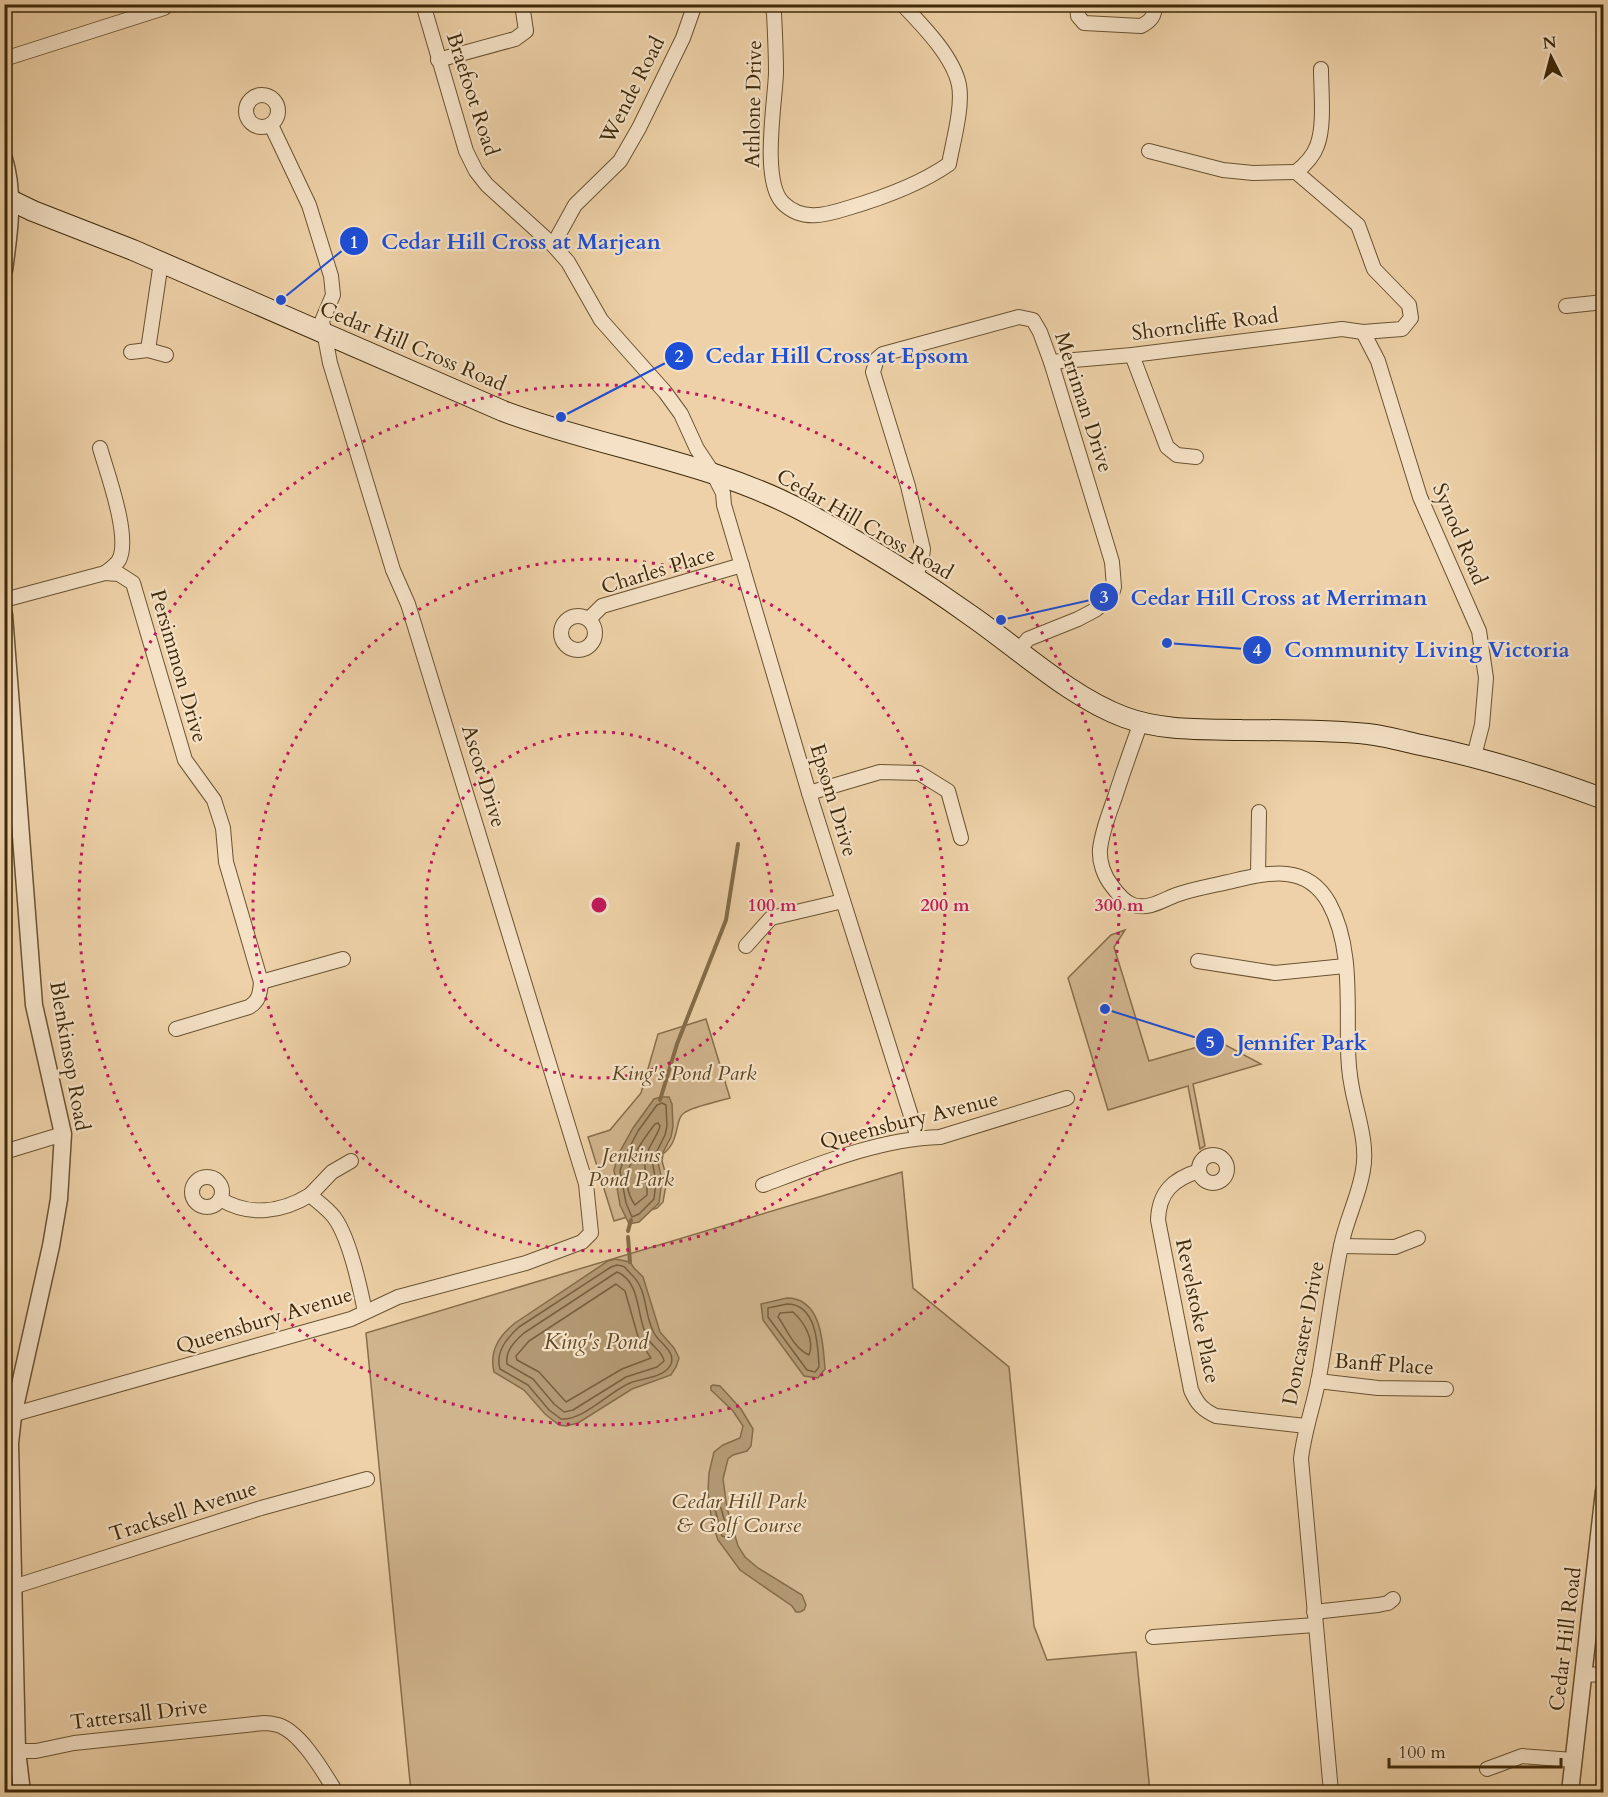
<svg xmlns="http://www.w3.org/2000/svg" width="1608" height="1797" font-family="Cardo,serif">
<style>
.green{fill:#d0b48d;stroke:#876e4b;stroke-width:1.5}
.water{fill:#b29872;stroke:#846c48;stroke-width:1.5}
.lines{fill:none;stroke-linecap:round;stroke-linejoin:round}
.shore{stroke:#78603e;stroke-width:1.5}
.stream{stroke:#846c48;stroke-width:4}
.minor-casing{stroke:#6a5331;stroke-width:16}
.tertiary-casing{stroke:#6a5331;stroke-width:19}
.secondary-casing{stroke:#3e2909;stroke-width:22}
.minor{stroke:#f4e1c6;stroke-width:14}
.tertiary{stroke:#f4e1c6;stroke-width:16}
.secondary{stroke:#f4e1c6;stroke-width:20}
.ring{fill:none;stroke:#c2185b;stroke-width:3;stroke-dasharray:3 6}
.labels{text-anchor:middle;stroke-width:4.5;stroke-linejoin:round;paint-order:stroke}
.street-label{font-size:21px;fill:#3e2909;stroke:#f4e1c6}
.park-label{font-size:21px;font-style:italic;fill:#5b4523;stroke:#f4e1c6}
.water-label{font-size:22px;font-style:italic;fill:#614a28;stroke:#f4e1c6}
.centre{fill:#c2185b;stroke:#f4e1c6;stroke-width:3}
.ring-label{font-size:18px;text-anchor:middle;font-weight:bold;fill:#c2185b;stroke:#f4e1c6;stroke-width:4.5;stroke-linejoin:round;paint-order:stroke}
.leader{fill:none;stroke:#1d4ed8;stroke-width:2}
.callout-dot{fill:#1d4ed8;stroke:#f4e1c6;stroke-width:2}
.mark-label{font-size:18px;text-anchor:middle;font-weight:bold;fill:#fff}
.callout-label{font-size:22px;text-anchor:middle;font-weight:bold;fill:#1d4ed8;stroke:#f4e1c6;stroke-width:4.5;stroke-linejoin:round;paint-order:stroke}
</style>
<rect width="100%" height="100%" fill="#eed1a8"/>
<filter id="stains"><feTurbulence type="fractalNoise" baseFrequency=".00333" numOctaves="4"/><feColorMatrix values="0 0 0 0 .2 0 0 0 0 .09 0 0 0 0 .02 0 0 0 .5 -.17"/></filter>
<radialGradient id="worn" r=".72"><stop offset=".6" stop-color="#630" stop-opacity="0"/><stop offset="1" stop-color="#630" stop-opacity=".3"/></radialGradient>
<g class="green">
<polygon points="1125,930 1114,947 1149,1061 1218,1041 1261,1064 1193,1084 1205,1146 1200,1149 1188,1086 1108,1110 1068,978 1111,935"/>
<path d="M706 1019 730 1098C720 1101 691 1107 684 1113 674 1120 681 1140 663 1154L662 1161 667 1179 663 1202 657 1208 614 1221 588 1137 610 1130 641 1093 658 1034Z"/>
<polygon points="902,1172 913,1288 1009,1367 1034,1626 1047,1660 1136,1652 1150,1792 411,1792 366,1333"/>
</g>
<g class="water">
<polygon points="661,1097 669,1097 672,1104 673,1127 671,1137 658,1162 662,1180 659,1203 639,1222 629,1224 620,1205 614,1170 618,1155 633,1128 654,1099"/>
<path d="M615 1259 630 1262 634 1268 643 1277 660 1332 674 1348 679 1358 676 1367 671 1375 632 1389 578 1423 566 1426 559 1425 545 1414 524 1390 494 1372C489 1351 499 1336 515 1323L608 1261Z"/>
<path d="M787 1298C822 1298 823 1344 825 1369L818 1378 804 1376 763 1320 761 1304Z"/>
<polygon points="713,1385 720,1386 741,1409 753,1429 751,1446 747,1451 733,1455 728,1459 723,1479 727,1508 738,1546 745,1557 758,1568 802,1595 806,1605 804,1610 800,1612 796,1612 792,1606 740,1570 718,1540 712,1523 708,1492 709,1473 714,1452 723,1445 740,1438 743,1426 733,1411 711,1390 711,1386"/>
</g>
<g class="lines">
<g class="shore">
<polygon points="662,1103 666,1105 667,1126 665,1135 652,1161 656,1181 654,1199 639,1214 632,1217 626,1203 620,1171 624,1158 638,1131 657,1105"/>
<path d="M658 1123 660 1126C657 1138 646 1148 645 1161 644 1173 648 1183 647 1195L635 1205C615 1177 638 1146 655 1124Z"/>
<path d="M617 1265C626 1266 625 1268 631 1274 649 1291 643 1313 654 1333 659 1343 676 1351 671 1364 665 1378 642 1378 630 1383 610 1391 583 1421 561 1419L549 1410 528 1385 500 1369C495 1352 507 1338 519 1327L611 1267Z"/>
<path d="M617 1272C642 1282 636 1319 648 1339 653 1347 663 1352 664 1361L657 1367 626 1377 573 1410 564 1412 554 1404 533 1379 507 1364C505 1351 514 1342 524 1333Z"/>
<polygon points="616,1284 625,1291 639,1340 651,1358 622,1369 566,1402 539,1372 517,1360 516,1356 529,1341"/>
<path d="M787 1304C817 1304 818 1346 819 1367L815 1372 807 1370 768 1317V1308Z"/>
<path d="M793 1312C804 1322 815 1340 809 1355 794 1349 787 1329 778 1317L780 1313Z"/>
<polygon points="718,1506 721,1508 728,1533 726,1537 722,1536 715,1509"/>
</g>
<g class="stream">
<polyline points="660,1100 677,1044 726,920 738,844"/>
<polyline points="628,1231 631,1220"/>
<polyline points="628,1237 630,1262"/>
</g>
<defs>
<g id="minor">
<polyline points="423,4 466,151 476,171 487,185 553,245 568,262 601,320 665,392 681,414 697,449 713,473 723,493 724,505 809,793 918,1138"/>
<path d="M771 4 774 13C775 33 776 53 776 73 775 103 761 181 783 203 802 222 826 215 848 208 882 198 919 185 949 164 953 142 963 107 959 85 953 56 922 25 902 4"/>
<path d="M1077 4 1078 16 1084 23 1141 26C1151 21 1155 16 1155 4"/>
<polyline points="4,59 164,8"/>
<polyline points="438,60 515,39 526,31 522,4"/>
<circle cx="262" cy="111" r="16"/>
<polyline points="1149,151 1223,170 1253,173 1296,172"/>
<polyline points="553,245 575,205 620,161 639,128 683,38 695,4"/>
<polyline points="1566,306 1604,302"/>
<polyline points="1363,332 1378,361 1420,497 1479,631 1486,678 1482,725 1474,756"/>
<polyline points="148,350 161,262"/>
<polyline points="131,352 148,350 166,355"/>
<polyline points="1132,355 1167,447 1177,455 1196,457"/>
<path d="M1051 362 1132 355 1342 329 1363 332 1402 329 1411 318 1409 305 1374 269 1358 225 1296 172C1305 165 1313 157 1317 146 1325 126 1321 91 1321 69"/>
<path d="M100 448C107 473 131 537 119 560 116 565 110 569 105 573L119 574 133 583 185 760 214 800 223 828 226 862 261 982C260 994 259 1001 249 1007L176 1029"/>
<polyline points="914,577 921,564 923,549 908,486 873,372 877,359 883,354 1019,317 1033,320 1040,332 1051,362 1106,542 1112,562 1114,587 1111,597 1095,610 1078,619 1028,639 1019,650"/>
<polyline points="4,600 105,573"/>
<circle cx="578" cy="633" r="17"/>
<polyline points="589,619 602,606 742,565"/>
<path d="M1141 722C1132 747 1123 772 1115 797 1109 814 1102 831 1100 849 1099 862 1104 876 1112 886 1117 893 1124 902 1133 905 1148 910 1163 900 1176 895 1192 889 1211 886 1228 882 1267 873 1306 862 1329 903 1352 945 1347 998 1348 1044 1348 1059 1349 1073 1352 1088 1357 1115 1368 1143 1363 1170 1359 1196 1346 1220 1341 1246 1332 1289 1327 1333 1319 1377 1314 1405 1304 1431 1301 1459L1331 1792"/>
<polyline points="809,793 880,772 919,773 948,791 961,838"/>
<polyline points="1258,875 1259,812"/>
<polyline points="746,946 771,918 843,901"/>
<polyline points="1198,961 1275,973 1345,966"/>
<polyline points="261,982 343,959"/>
<polyline points="4,1152 63,1134"/>
<circle cx="1213" cy="1169" r="14"/>
<path d="M1199 1171C1173 1179 1159 1192 1158 1220L1191 1390C1197 1404 1203 1410 1216 1416L1306 1426"/>
<circle cx="207" cy="1192" r="15"/>
<path d="M763 1185C819 1164 879 1139 940 1137L1067 1098"/>
<polyline points="310,1195 332,1172 351,1161"/>
<path d="M220 1199C250 1217 282 1212 310 1195 318 1202 328 1209 334 1217 349 1237 360 1287 365 1312"/>
<polyline points="1341,1246 1395,1247 1418,1238"/>
<polyline points="1318,1381 1378,1388 1446,1389"/>
<polyline points="4,1417 351,1319 398,1297 526,1263 582,1242 591,1233 586,1184 408,604 393,570 330,363 322,321 333,295 331,276 309,205 271,125"/>
<polyline points="13,1587 261,1508 367,1479"/>
<polyline points="1314,1612 1378,1605 1388,1603 1393,1599"/>
<polyline points="1153,1637 1315,1625"/>
<polyline points="1584,1675 1604,1674"/>
<path d="M17 1751H36L74 1743 264 1723C269 1723 274 1724 278 1725 301 1732 324 1773 336 1792"/>
<polyline points="1487,1769 1522,1756 1573,1760"/>
</g>
<g id="tertiary">
<path d="M4 159C15 194 9 235 4 270"/>
<polyline points="4,615 34,1005 63,1134 59,1199 51,1246 13,1416 10,1443 17,1751 22,1792"/>
<polyline points="1570,1792 1604,1491"/>
</g>
<path id="secondary" d="M4 197 33 211 133 250 503 411C601 448 709 461 803 511 860 542 917 577 970 615 1018 648 1070 697 1124 717 1161 731 1203 729 1242 730 1284 730 1326 730 1368 734 1385 736 1403 741 1421 745 1485 758 1542 776 1604 799"/>
</defs>
<use href="#minor" class="minor-casing"/>
<use href="#tertiary" class="tertiary-casing"/>
<use href="#secondary" class="secondary-casing"/>
<use href="#minor" class="minor"/>
<use href="#tertiary" class="tertiary"/>
<use href="#secondary" class="secondary"/>
</g>
<g class="ring">
<circle cx="599" cy="905" r="173"/>
<circle cx="599" cy="905" r="346"/>
<circle cx="599" cy="905" r="520"/>
</g>
<g class="labels">
<g class="street-label">
<text transform="translate(632 90) rotate(-63)" y="7">Wende Road</text>
<text transform="translate(473 94) rotate(72)" y="7">Braefoot Road</text>
<text transform="translate(753 104) rotate(-89)" y="7">Athlone Drive</text>
<text transform="translate(1205 324) rotate(-7)" y="7">Shorncliffe Road</text>
<text transform="translate(413 346) rotate(23)" y="7">Cedar Hill Cross Road</text>
<text transform="translate(1084 402) rotate(72)" y="7">Merriman Drive</text>
<text transform="translate(865 524) rotate(30)" y="7">Cedar Hill Cross Road</text>
<text transform="translate(1460 534) rotate(67)" y="7">Synod Road</text>
<text transform="translate(658 570) rotate(-17)" y="7">Charles Place</text>
<text transform="translate(179 666) rotate(74)" y="7">Persimmon Drive</text>
<text transform="translate(484 776) rotate(73)" y="7">Ascot Drive</text>
<text transform="translate(834 800) rotate(73)" y="7">Epsom Drive</text>
<text transform="translate(70 1056) rotate(80)" y="7">Blenkinsop Road</text>
<text transform="translate(909 1120) rotate(-14)" y="7">Queensbury Avenue</text>
<text transform="translate(1198 1311) rotate(78)" y="7">Revelstoke Place</text>
<text transform="translate(264 1320) rotate(-17)" y="7">Queensbury Avenue</text>
<text transform="translate(1303 1333) rotate(-79)" y="7">Doncaster Drive</text>
<text transform="translate(1384 1364) rotate(4)" y="7">Banff Place</text>
<text transform="translate(183 1511) rotate(-18)" y="7">Tracksell Avenue</text>
<text transform="translate(1565 1639) rotate(-83)" y="7">Cedar Hill Road</text>
<text transform="translate(139 1714) rotate(-7)" y="7">Tattersall Drive</text>
</g>
<g class="park-label">
<text x="684" y="1080">King's Pond Park</text>
<text x="631" y="1162">Jenkins<tspan x="631" dy="24">Pond Park</tspan></text>
<text x="739" y="1508">Cedar Hill Park<tspan x="739" dy="24">&amp; Golf Course</tspan></text>
</g>
<g class="water-label">
<text x="596" y="1349">King's Pond</text>
</g>
</g>
<circle cx="599" cy="905" r="9" class="centre"/>
<g class="ring-label">
<text x="772" y="911">100 m</text>
<text x="945" y="911">200 m</text>
<text x="1119" y="911">300 m</text>
</g>
<path class="leader" d="M281 300L354 241M561 417L679 356M1001 620L1104 597M1167 643L1257 650M1105 1009L1210 1042"/>
<g class="callout-dot">
<circle cx="281" cy="300" r="6"/>
<circle cx="561" cy="417" r="6"/>
<circle cx="1001" cy="620" r="6"/>
<circle cx="1167" cy="643" r="6"/>
<circle cx="1105" cy="1009" r="6"/>
<circle cx="354" cy="241" r="15"/>
<circle cx="679" cy="356" r="15"/>
<circle cx="1104" cy="597" r="15"/>
<circle cx="1257" cy="650" r="15"/>
<circle cx="1210" cy="1042" r="15"/>
</g>
<g class="mark-label">
<text x="354" y="248">1</text>
<text x="679" y="362">2</text>
<text x="1104" y="603">3</text>
<text x="1257" y="656">4</text>
<text x="1210" y="1048">5</text>
</g>
<g class="callout-label">
<text x="521" y="249">Cedar Hill Cross at Marjean</text>
<text x="837" y="363">Cedar Hill Cross at Epsom</text>
<text x="1279" y="605">Cedar Hill Cross at Merriman</text>
<text x="1427" y="657">Community Living Victoria</text>
<text x="1302" y="1050">Jennifer Park</text>
</g>
<rect width="1608" height="1797" fill="none" stroke="#eed1a8" stroke-width="24"/>
<rect x="6" y="6" width="1596" height="1785" fill="none" stroke="#3e2909" stroke-width="3"/>
<rect x="12" y="12" width="1584" height="1773" fill="none" stroke="#3e2909" stroke-width="1.5"/>
<g transform="translate(1551 57) rotate(354)" stroke="#f4e1c6" stroke-width="4.5" paint-order="stroke">
<path d="M0-4.5L10 22L0 15L-10 22Z" fill="#3e2909"/>
<text y="-9" font-size="16" font-weight="bold" text-anchor="middle" fill="#3e2909">N</text>
</g>
<path d="M1389 1758v9h172v-9" fill="none" stroke="#3e2909" stroke-width="3"/>
<text x="1398" y="1758" font-size="18" fill="#3e2909" stroke="#f4e1c6" stroke-width="4.5" paint-order="stroke">100 m</text>
<rect width="100%" height="100%" filter="url(#stains)"/>
<rect width="100%" height="100%" fill="url(#worn)"/>
</svg>
